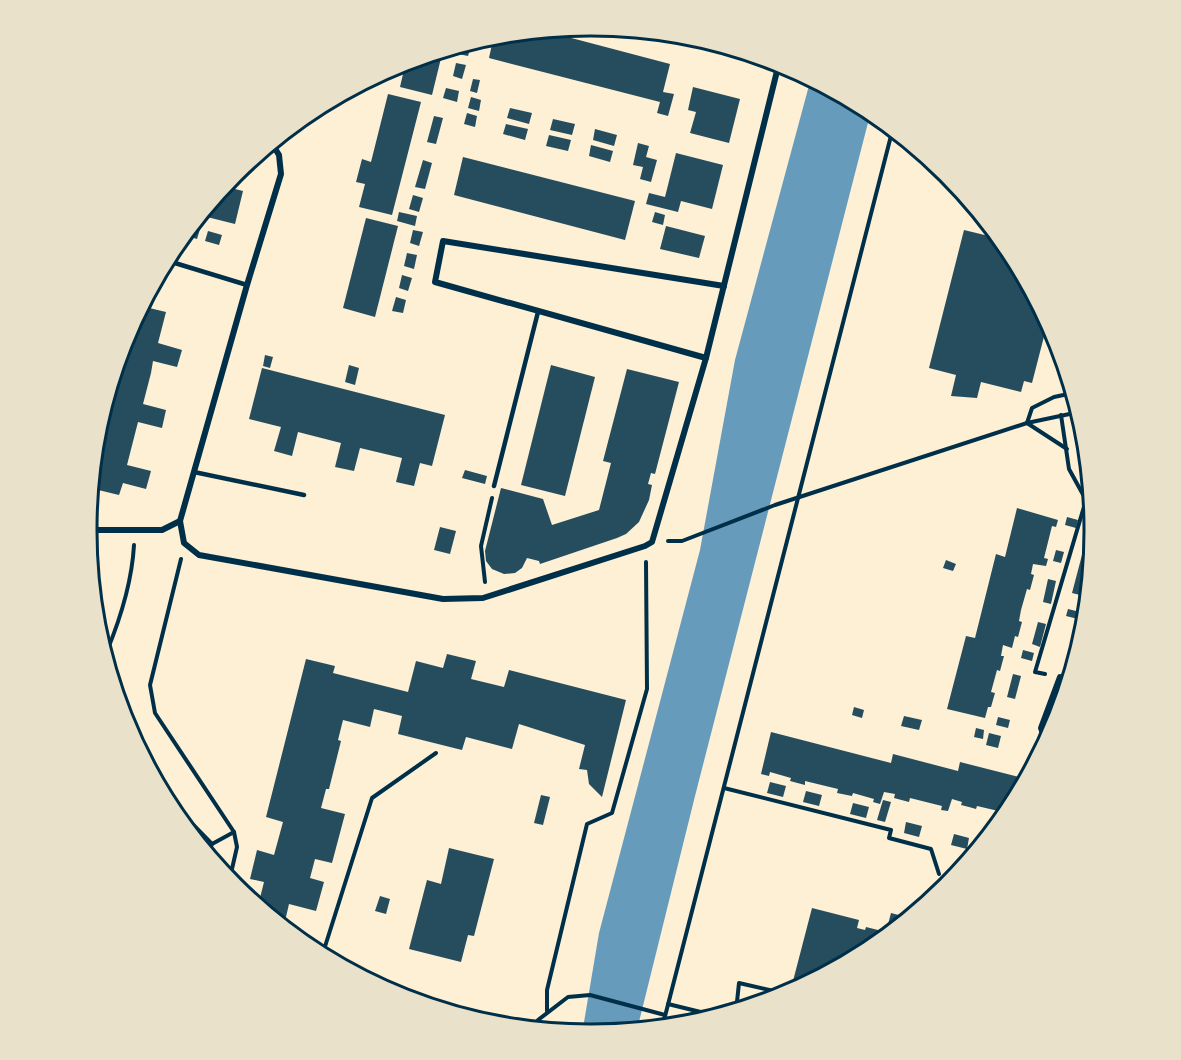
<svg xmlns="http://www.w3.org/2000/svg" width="1181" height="1060" font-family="'Open Sans',sans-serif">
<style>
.water{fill:#669bbc}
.building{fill:#264d5e}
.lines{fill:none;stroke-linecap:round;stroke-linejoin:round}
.path{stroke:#003049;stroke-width:4}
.service{stroke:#003049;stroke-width:4.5}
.minor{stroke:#003049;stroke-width:6}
.rim{fill:none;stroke:#003049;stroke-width:3}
</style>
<rect width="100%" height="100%" fill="#fdf0d5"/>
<polygon class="water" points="811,78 871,111 695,796 637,1030 582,1034 599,933 700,550 735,360"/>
<g class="building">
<polygon points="541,30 670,64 663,92 674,94 668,116 657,113 660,102 489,58 494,35"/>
<polygon points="469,42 472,43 468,56 458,54 460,45"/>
<polygon points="443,50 432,95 400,87 406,61"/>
<polygon points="456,63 466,65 462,79 453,76"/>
<polygon points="473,79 480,80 477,93 470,91"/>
<polygon points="693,87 740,99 729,143 690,133 696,112 688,110"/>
<polygon points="446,88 459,91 457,102 443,98"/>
<polygon points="388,94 421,102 392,215 359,207 365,184 356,182 362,159 371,162"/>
<polygon points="471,97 481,100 479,111 468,108"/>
<polygon points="510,108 532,113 529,124 507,118"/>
<polygon points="467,113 477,116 475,127 464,124"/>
<polygon points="434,116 443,118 436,144 427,142"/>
<polygon points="553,119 575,124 572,135 550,130"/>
<polygon points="506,124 528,129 525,140 503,134"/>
<polygon points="595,129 617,135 614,146 593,140"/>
<polygon points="549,135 571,140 568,151 546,146"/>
<polygon points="638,143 649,146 646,157 657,160 651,182 640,179 643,167 633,165"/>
<polygon points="591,145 613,151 610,162 589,156"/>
<polygon points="676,153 723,165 712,209 681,201 678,212 646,204 649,193 665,197"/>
<polygon points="463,157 635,201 625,240 454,195"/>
<polygon points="423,160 432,163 425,189 415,187"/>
<polygon points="223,186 243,191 235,224 199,215"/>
<polygon points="413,195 423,198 419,212 409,209"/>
<polygon points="399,212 417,216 415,226 397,221"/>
<polygon points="655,212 665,215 663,225 652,222"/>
<polygon points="366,218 398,226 375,317 343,308"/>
<polygon points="666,226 705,236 699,258 660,249"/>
<polygon points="190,227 200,229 197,239 183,235"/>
<polygon points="413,230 423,232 419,246 410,243"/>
<polygon points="964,230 1001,239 1010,250 1048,321 1032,383 1024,381 1021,392 981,382 977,398 951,396 956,375 929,368"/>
<polygon points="208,231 222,235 219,245 205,241"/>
<polygon points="407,253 417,255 414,269 404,266"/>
<polygon points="402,275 412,278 408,291 399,288"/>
<polygon points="396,297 406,300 403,313 392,311"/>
<polygon points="141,306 166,312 158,343 182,350 177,367 153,361 151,373 143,404 166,410 162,428 138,422 127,465 151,471 146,489 123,483 119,495 90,488 96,431 125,337"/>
<polygon points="265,355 273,357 270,368 263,366"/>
<polygon points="349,365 359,368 355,385 345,382"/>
<polygon points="551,365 595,377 565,496 521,485"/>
<polygon points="262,368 445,415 432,466 420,463 414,486 396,482 402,458 360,448 354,471 335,467 341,443 298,432 292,456 274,451 281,427 249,419"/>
<polygon points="627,369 679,382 655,474 651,473 648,484 652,485 649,500 639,522 626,534 617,538 540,564 539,561 527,558 522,568 515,573 504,574 492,569 486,561 485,551 501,488 543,499 552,525 599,510 611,463 603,461"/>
<polygon points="1088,464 1089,472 1081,473 1080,465"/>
<polygon points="465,470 487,476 485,484 462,478"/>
<polygon points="1017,508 1058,520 1056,527 1052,526 1044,558 1048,559 1046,566 1033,564 1031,574 1034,575 1030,590 1027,589 1021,610 1019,621 1022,622 1018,637 1015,636 1012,648 1003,645 1001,656 1004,656 1000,671 997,670 991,692 995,693 991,707 988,707 985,718 947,709 966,636 975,638 996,554 1005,557"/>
<polygon points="1067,517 1078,520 1076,528 1065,525"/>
<polygon points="440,527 456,531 450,554 434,550"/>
<polygon points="1056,550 1064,552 1061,563 1053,561"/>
<polygon points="1082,555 1092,558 1088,600 1083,599 1084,596 1072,593"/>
<polygon points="946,560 956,564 953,571 943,568"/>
<polygon points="1048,579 1056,581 1051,604 1043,602"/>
<polygon points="1068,609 1080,612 1078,619 1066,616"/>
<polygon points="1038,622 1046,624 1040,647 1032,644"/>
<polygon points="1023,650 1034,653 1032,661 1021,658"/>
<polygon points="447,654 476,661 471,679 504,687 509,670 626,700 602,797 589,784 587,770 579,769 585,745 519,724 512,749 466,737 462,750 398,734 402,716 374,709 370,727 343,720 338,740 341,741 329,789 326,789 321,808 345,814 332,863 315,859 310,878 324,882 316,911 289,904 286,917 264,912 258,906 264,882 250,879 257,850 274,855 283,822 266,817 306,659 335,666 333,673 408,692 416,661 443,668"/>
<polygon points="1013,674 1021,676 1015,699 1007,697"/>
<polygon points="854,707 864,710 862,718 852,715"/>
<polygon points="904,716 922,720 919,730 901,726"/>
<polygon points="998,717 1010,720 1008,728 996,725"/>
<polygon points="976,728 984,730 983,739 974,737"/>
<polygon points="771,732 891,763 893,754 958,771 960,762 1027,779 1007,813 977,806 976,809 969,807 961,805 962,802 952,799 948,811 941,810 942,806 910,798 909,802 894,798 895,794 884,792 880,804 873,802 874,799 853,793 852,796 837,793 838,789 805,781 805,785 790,781 791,778 770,772 769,776 761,774"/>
<polygon points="989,733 1001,736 998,748 986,745"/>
<polygon points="770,782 786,786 783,797 767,793"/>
<polygon points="806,791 822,795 819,806 803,802"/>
<polygon points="541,795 550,797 543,825 534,823"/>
<polygon points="883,800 891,802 885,822 877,820"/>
<polygon points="853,803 869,807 866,818 850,814"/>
<polygon points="906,822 922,826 919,837 904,833"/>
<polygon points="954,834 969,838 967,849 951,845"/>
<polygon points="449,848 494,859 474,936 468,935 461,962 409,949 427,880 441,884"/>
<polygon points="380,896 390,899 386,914 375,911"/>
<polygon points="812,908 859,920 857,928 865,930 866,927 886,932 891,913 910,918 870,950 806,984 793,981"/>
</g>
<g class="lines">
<g class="path">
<polyline points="1067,449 1027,423 1032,408 1054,397 1073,393"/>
<polyline points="668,541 682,541 775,505 1027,423 1079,412"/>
<polyline points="181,559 150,685 155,713 234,832 237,847 229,882"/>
<polyline points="485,582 481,546 492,498"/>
<polyline points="101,647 107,651 111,680"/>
<path d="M107 651C121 617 132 581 134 545"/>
<polyline points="1045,674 1035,672 1086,500 1069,469 1061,415"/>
<polyline points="724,788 891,830 889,838 931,849 939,874"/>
<polyline points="161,792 212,844"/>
<polyline points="207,855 212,844 234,832"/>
<polyline points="322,956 372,798 436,753"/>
<polyline points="668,1004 717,1016"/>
<polyline points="547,1011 547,990 587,824 612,813 647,689 646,562"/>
<polyline points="736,1011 739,983 787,994"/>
<polyline points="538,1020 568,997 590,995 665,1015"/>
<polyline points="662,1028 893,128"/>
</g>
<g class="service">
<polyline points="165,260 247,285"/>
<polyline points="194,472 304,495"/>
<polyline points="494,486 538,312"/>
<polyline points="943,885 948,886"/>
</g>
<g class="minor">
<polyline points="644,31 779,64"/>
<polyline points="271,142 279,155 281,174 247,285 180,521 184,543 199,555 443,599 483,598 645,546 652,542 706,358 779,63"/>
<polyline points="706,358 435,282 443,241 724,286"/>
<polyline points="86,530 162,530 180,521"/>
<polyline points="1046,742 1041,728 1060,677 1070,680"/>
<polyline points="383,988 529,1028"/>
</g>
</g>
<path d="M0 0H1181V1060H0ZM590 36H591A493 493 0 0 1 1084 529V531A493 493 0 0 1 591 1024H590A493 493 0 0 1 97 531V529A493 493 0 0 1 590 36Z" fill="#e9e1ca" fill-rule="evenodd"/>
<path class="rim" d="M590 36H591A493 493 0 0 1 1084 529V531A493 493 0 0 1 591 1024H590A493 493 0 0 1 97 531V529A493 493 0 0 1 590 36Z"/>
</svg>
